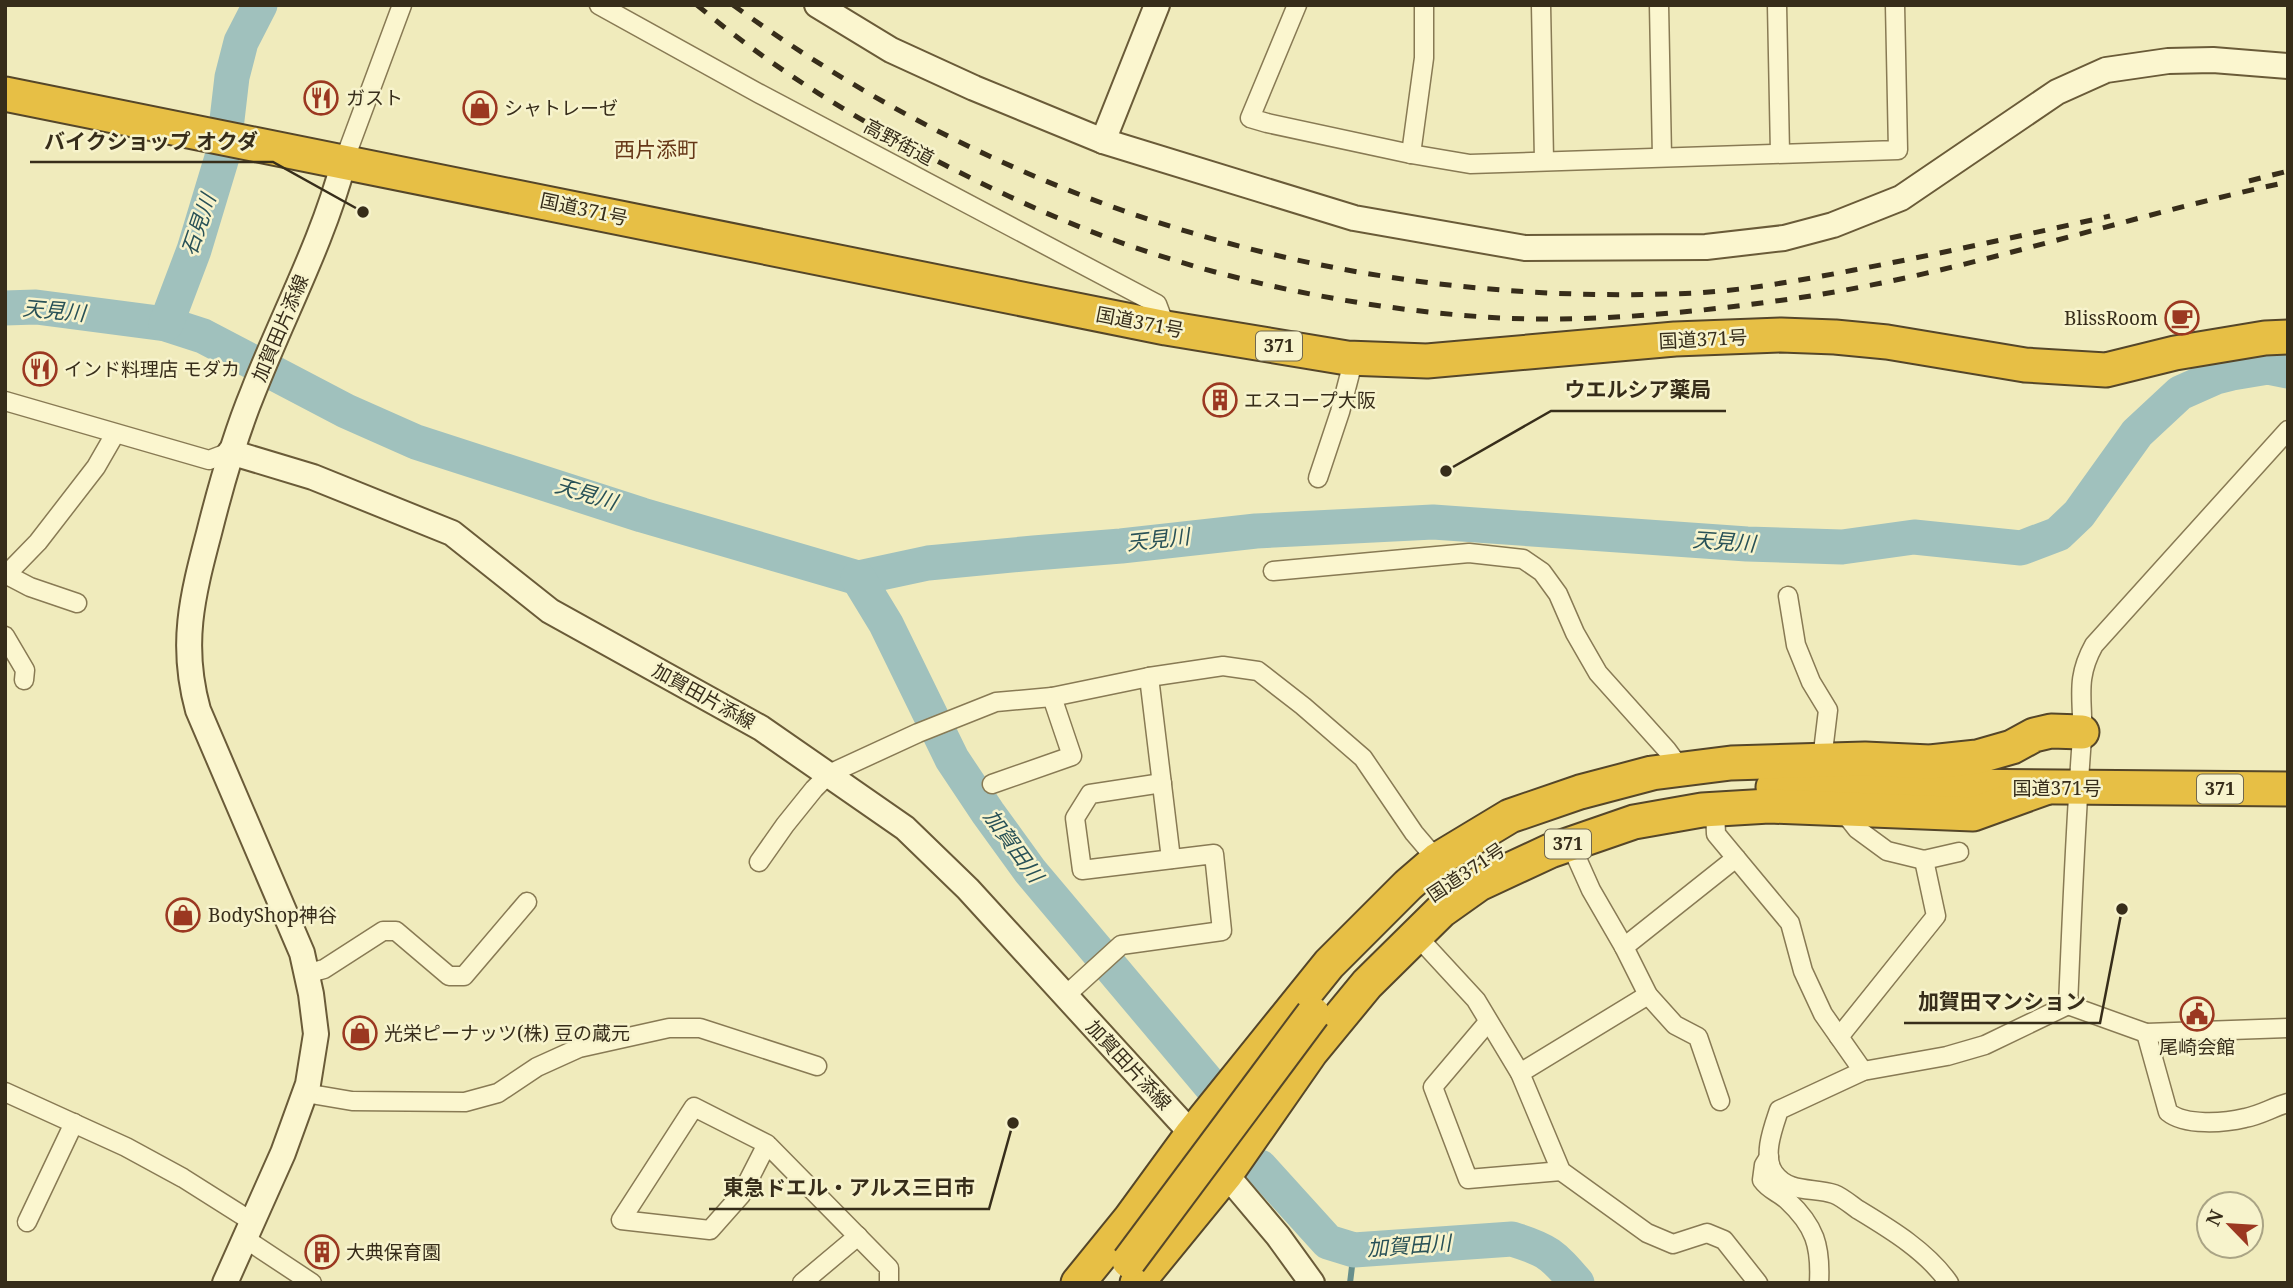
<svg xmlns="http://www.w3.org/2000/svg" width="2293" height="1288" font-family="'Noto Serif','Noto Sans JP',serif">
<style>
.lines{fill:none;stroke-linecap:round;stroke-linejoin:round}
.stream{stroke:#678f8c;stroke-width:6}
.river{stroke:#a0c1bd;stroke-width:35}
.street-casing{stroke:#887a54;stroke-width:21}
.secondary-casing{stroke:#6a5b38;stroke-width:28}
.highway-casing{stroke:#554629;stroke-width:37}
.street{stroke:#fbf6cf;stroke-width:18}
.secondary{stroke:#fbf6cf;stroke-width:24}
.highway{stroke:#e7bf45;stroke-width:33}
.rail{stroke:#372d1a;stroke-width:5;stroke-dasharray:12 12;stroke-linecap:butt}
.highway-bridge-casing{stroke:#554629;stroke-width:37;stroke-linecap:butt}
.highway-bridge{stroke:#e7bf45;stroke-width:33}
.labels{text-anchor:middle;stroke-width:5;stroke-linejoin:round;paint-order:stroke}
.shield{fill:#f7f3cc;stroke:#71684f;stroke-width:2}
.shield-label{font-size:18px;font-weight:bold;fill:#372d1a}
.poi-label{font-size:19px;fill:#372d1a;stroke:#f7f3cc;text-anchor:start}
.street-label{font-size:19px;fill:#372d1a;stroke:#f7f3cc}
.neighbourhood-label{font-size:21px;fill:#663717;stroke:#f7f3cc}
.water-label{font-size:21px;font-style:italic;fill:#285157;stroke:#f7f3cc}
.leader{fill:none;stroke:#372d1a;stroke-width:2.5}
.callout-dot{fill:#372d1a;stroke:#f7f3cc;stroke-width:2.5}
.callout-label{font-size:21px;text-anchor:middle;font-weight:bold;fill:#372d1a;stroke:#f7f3cc;stroke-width:5;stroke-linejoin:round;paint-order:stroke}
</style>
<rect width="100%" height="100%" fill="#f0ebbc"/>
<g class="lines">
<polyline class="stream" points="1350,1283 1354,1250"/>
<g class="river">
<polyline points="5,308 36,307 166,324 203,336 346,411 416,442 642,515 858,578 928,563 1034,553 1121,546 1256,531 1433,522 1747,544 1842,547 1914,537 2021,548 2058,534 2079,514 2137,433 2180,393 2216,377 2232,373 2268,367 2288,371"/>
<polyline points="166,324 194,250 223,154 232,77 241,42 260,5"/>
<polyline points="858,578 886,624 952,759 988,813 1030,871 1211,1086"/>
<path d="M1260 1167 1328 1242 1354 1250 1512 1239C1548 1250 1553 1255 1577 1283"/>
</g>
<defs>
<g id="street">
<polyline points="599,5 760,94 1157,304 1166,328"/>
<polyline points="1297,5 1250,118 1267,123 1411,154 1470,164 1898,150 1895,5"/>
<polyline points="1541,5 1544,160"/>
<polyline points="1659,5 1662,157"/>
<polyline points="1777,5 1780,153"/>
<polyline points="1411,154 1424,58 1424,5"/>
<polyline points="344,161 402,5"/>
<polyline points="5,401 209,460 230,452"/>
<polyline points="1318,478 1340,412 1354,358"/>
<polyline points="1273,571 1469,553 1523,559 1542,572 1558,594 1575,633 1598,673 1667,750 1681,769"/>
<polyline points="7,575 30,587 77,603"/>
<polyline points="5,576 38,542 96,467 115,434"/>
<polyline points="1788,596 1796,645 1811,682 1828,710 1822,760"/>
<polyline points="5,636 25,670 24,680"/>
<polyline points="1149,677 1171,859"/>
<polyline points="992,784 1072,756 1052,697"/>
<polyline points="1715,810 1716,834 1790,923 1803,971 1823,1014 1863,1071"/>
<polyline points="1842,810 1857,829 1887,851 1924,860 1959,852"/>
<polyline points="1570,843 1591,890 1624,947 1648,995 1675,1025 1698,1037 1720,1101"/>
<polyline points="759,862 785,825 814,789 829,774 918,733 996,702 1052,697 1149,677 1223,666 1258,671 1303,706 1363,758 1414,833 1437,860"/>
<polyline points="1416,935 1476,1000 1520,1073 1561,1171 1647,1233 1673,1244 1707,1233 1724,1240 1758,1283"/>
<polyline points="1624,947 1736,858"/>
<polyline points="306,974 324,969 383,931 396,931 449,976 464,976 527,902"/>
<polyline points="1065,996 1121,945 1222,931 1214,854 1082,870 1075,818 1090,794 1162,783"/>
<polyline points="2068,1005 2146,1033 2288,1028"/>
<polyline points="1488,1022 1433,1087 1468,1179 1561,1171"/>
<path d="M2146 1033 2168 1112C2185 1126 2224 1123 2245 1118 2261 1115 2273 1107 2288 1103"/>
<polyline points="1839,1037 1936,916 1924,860"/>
<polyline points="1520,1073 1648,995"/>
<polyline points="5,1092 126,1147 183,1178 251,1221"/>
<polyline points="305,1093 352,1101 465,1102 498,1093 537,1067 579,1048 669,1028 700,1028 817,1066"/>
<polyline points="767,1144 741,1195 710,1230 621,1220 694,1107 767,1144 889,1268 889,1283"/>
<path d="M1769 1157 1764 1165 1762 1180C1769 1190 1778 1192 1787 1200 1815 1226 1821 1246 1819 1283"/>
<polyline points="27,1222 74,1123"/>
<polyline points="244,1238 312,1283"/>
<polyline points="802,1283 858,1236"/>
<path d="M1949 1283C1927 1251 1890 1229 1857 1209 1850 1204 1842 1197 1834 1194 1814 1187 1789 1194 1774 1173 1762 1156 1773 1128 1779 1110L1863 1071 1947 1056 1985 1045 2068 1005C2072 916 2075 827 2082 738 2084 700 2074 681 2094 645L2288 430"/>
</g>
<g id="secondary">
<polyline points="817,5 891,50 974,88 1103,141 1354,218 1525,248 1706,247 1784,238 1833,225 1901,198 2057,92 2106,70 2168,61 2213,60 2288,66"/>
<polyline points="1103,141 1157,5"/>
<polyline points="230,452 313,477 452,533 550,611 761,728 905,828 968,889 1192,1134 1278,1236 1312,1283"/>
<path d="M225 1283 283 1153 308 1084 316 1034 311 994 302 953 198 710C180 645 192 597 209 533 221 485 234 438 253 392 283 315 323 241 344 161"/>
</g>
<g id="highway">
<polyline points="5,94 1166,328 1347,358 1427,361 1675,339 1781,335 1835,337 1887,342 2025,365 2106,370 2175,353 2265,338 2288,337"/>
<polyline points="1773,787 1819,785 2288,789"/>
<polyline points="1078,1283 1130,1219 1192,1134 1329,964 1408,885 1437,860 1510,816 1580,792 1652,773 1731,763 1865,759 1930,762 1977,757 2012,747 2034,735 2051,731 2082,732"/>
<polyline points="1137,1283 1226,1174 1311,1052 1367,984 1441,911 1479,884 1550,851 1634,822 1702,810 1769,806 1973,814 2045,788"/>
</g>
</defs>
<use href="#street" class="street-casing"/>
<use href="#secondary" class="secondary-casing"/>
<use href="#highway" class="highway-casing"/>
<use href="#street" class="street"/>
<use href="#secondary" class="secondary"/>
<use href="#highway" class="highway"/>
<g class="rail">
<path d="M697 5C773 69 857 120 945 165 992 189 1041 212 1090 231 1213 279 1353 308 1485 317 1587 324 1702 312 1804 297 1968 272 2126 216 2288 182"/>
<path d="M733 5C1017 211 1346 309 1696 293 1748 290 1802 280 1854 270 1939 254 2024 235 2110 216"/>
<polyline points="2249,181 2288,171"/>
</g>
<defs>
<polyline id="highway-bridge" points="1129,1261 1313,1014"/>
</defs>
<use href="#highway-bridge" class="highway-bridge-casing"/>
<use href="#highway-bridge" class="highway-bridge"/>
</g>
<defs>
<symbol id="restaurant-ring" viewBox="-11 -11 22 22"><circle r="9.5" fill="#f7f3cc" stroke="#9b3821" stroke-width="1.5"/><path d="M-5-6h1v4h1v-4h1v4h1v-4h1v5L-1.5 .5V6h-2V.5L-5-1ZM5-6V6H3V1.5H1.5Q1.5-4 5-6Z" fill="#9b3821"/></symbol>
<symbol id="shop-ring" viewBox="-11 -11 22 22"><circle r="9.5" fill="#f7f3cc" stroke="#9b3821" stroke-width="1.5"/><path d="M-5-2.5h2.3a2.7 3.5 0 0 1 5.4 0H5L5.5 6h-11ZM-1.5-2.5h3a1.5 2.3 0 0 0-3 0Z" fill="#9b3821"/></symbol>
<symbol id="cafe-ring" viewBox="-11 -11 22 22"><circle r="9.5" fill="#f7f3cc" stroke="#9b3821" stroke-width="1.5"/><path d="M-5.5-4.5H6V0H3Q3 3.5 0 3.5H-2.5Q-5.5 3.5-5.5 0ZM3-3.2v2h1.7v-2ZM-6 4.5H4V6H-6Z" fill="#9b3821"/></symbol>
<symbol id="building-ring" viewBox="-11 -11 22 22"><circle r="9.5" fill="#f7f3cc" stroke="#9b3821" stroke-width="1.5"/><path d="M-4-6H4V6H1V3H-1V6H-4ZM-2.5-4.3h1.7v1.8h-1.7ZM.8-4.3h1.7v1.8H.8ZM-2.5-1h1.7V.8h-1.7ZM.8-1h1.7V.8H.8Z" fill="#9b3821"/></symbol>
<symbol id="civic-ring" viewBox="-11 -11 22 22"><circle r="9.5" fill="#f7f3cc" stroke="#9b3821" stroke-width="1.5"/><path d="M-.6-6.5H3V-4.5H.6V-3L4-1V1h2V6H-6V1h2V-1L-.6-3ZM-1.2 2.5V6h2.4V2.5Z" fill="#9b3821"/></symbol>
</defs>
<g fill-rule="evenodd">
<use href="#restaurant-ring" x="302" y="79" width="38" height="38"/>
<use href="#shop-ring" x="461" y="89" width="38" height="38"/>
<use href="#cafe-ring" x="2163" y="299" width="38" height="38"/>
<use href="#restaurant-ring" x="21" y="350" width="38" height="38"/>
<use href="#building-ring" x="1201" y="381" width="38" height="38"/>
<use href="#shop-ring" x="164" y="896" width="38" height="38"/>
<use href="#civic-ring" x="2178" y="995" width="38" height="38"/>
<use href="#shop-ring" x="341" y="1014" width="38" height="38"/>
<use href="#building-ring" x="303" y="1233" width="38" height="38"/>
</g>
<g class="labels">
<g class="shield">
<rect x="1256" y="331.5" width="46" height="29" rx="5"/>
<rect x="2197" y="774.5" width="46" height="29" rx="5"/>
<rect x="1545" y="829.5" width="46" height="29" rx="5"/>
</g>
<g class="shield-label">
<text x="1279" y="352">371</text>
<text x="2220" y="795">371</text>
<text x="1568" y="850">371</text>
</g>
<g class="poi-label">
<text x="346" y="105">ガスト</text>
<text x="504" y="115">シャトレーゼ</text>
<text x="2158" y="325" text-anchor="end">BlissRoom</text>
<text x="64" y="376">インド料理店 モダカ</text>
<text x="1244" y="407">エスコープ大阪</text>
<text x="208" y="922">BodyShop神谷</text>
<text x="384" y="1040">光栄ピーナッツ(株) 豆の蔵元</text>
<text x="2197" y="1054" text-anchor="middle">尾崎会館</text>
<text x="346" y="1259">大典保育園</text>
</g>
<g class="street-label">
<text transform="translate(899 142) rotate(28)" y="7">高野街道</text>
<text transform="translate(584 209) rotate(12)" y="7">国道371号</text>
<text transform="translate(1140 322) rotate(11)" y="7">国道371号</text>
<text transform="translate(280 328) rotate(-67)" y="7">加賀田片添線</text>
<text transform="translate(1703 339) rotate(-3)" y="7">国道371号</text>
<text transform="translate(704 696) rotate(29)" y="7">加賀田片添線</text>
<text x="2057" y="795">国道371号</text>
<text transform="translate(1466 872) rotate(-34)" y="7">国道371号</text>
<text transform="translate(1129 1065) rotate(47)" y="7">加賀田片添線</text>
</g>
<g class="neighbourhood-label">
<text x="656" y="157">西片添町</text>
</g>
<g class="water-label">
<text transform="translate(199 225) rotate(-71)" y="7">石見川</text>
<text transform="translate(54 311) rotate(5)" y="7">天見川</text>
<text transform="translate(586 494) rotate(17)" y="7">天見川</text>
<text transform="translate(1158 540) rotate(-6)" y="7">天見川</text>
<text transform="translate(1724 542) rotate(4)" y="7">天見川</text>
<text transform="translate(1013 846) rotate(54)" y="7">加賀田川</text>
<text transform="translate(1409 1246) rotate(-4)" y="7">加賀田川</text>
</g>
</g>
<path class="leader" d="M363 212L273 162H30M1446 471L1551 411H1726M2122 909L2100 1023H1904M1013 1123L989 1209H709"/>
<g class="callout-dot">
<circle cx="363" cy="212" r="7"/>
<circle cx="1446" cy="471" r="7"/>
<circle cx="2122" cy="909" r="7"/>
<circle cx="1013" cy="1123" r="7"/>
</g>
<g class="callout-label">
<text x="151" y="149">バイクショップ オクダ</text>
<text x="1638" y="397">ウエルシア薬局</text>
<text x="2002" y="1009">加賀田マンション</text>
<text x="849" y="1195">東急ドエル・アルス三日市</text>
</g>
<rect width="2293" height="1288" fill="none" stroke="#372d1a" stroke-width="14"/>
<g transform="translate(2230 1225) rotate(295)"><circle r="33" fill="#f7f3cc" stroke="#aaa485" stroke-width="2"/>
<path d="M0-5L12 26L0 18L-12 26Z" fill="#9b3821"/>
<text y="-10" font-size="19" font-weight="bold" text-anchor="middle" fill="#372d1a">N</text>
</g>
</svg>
